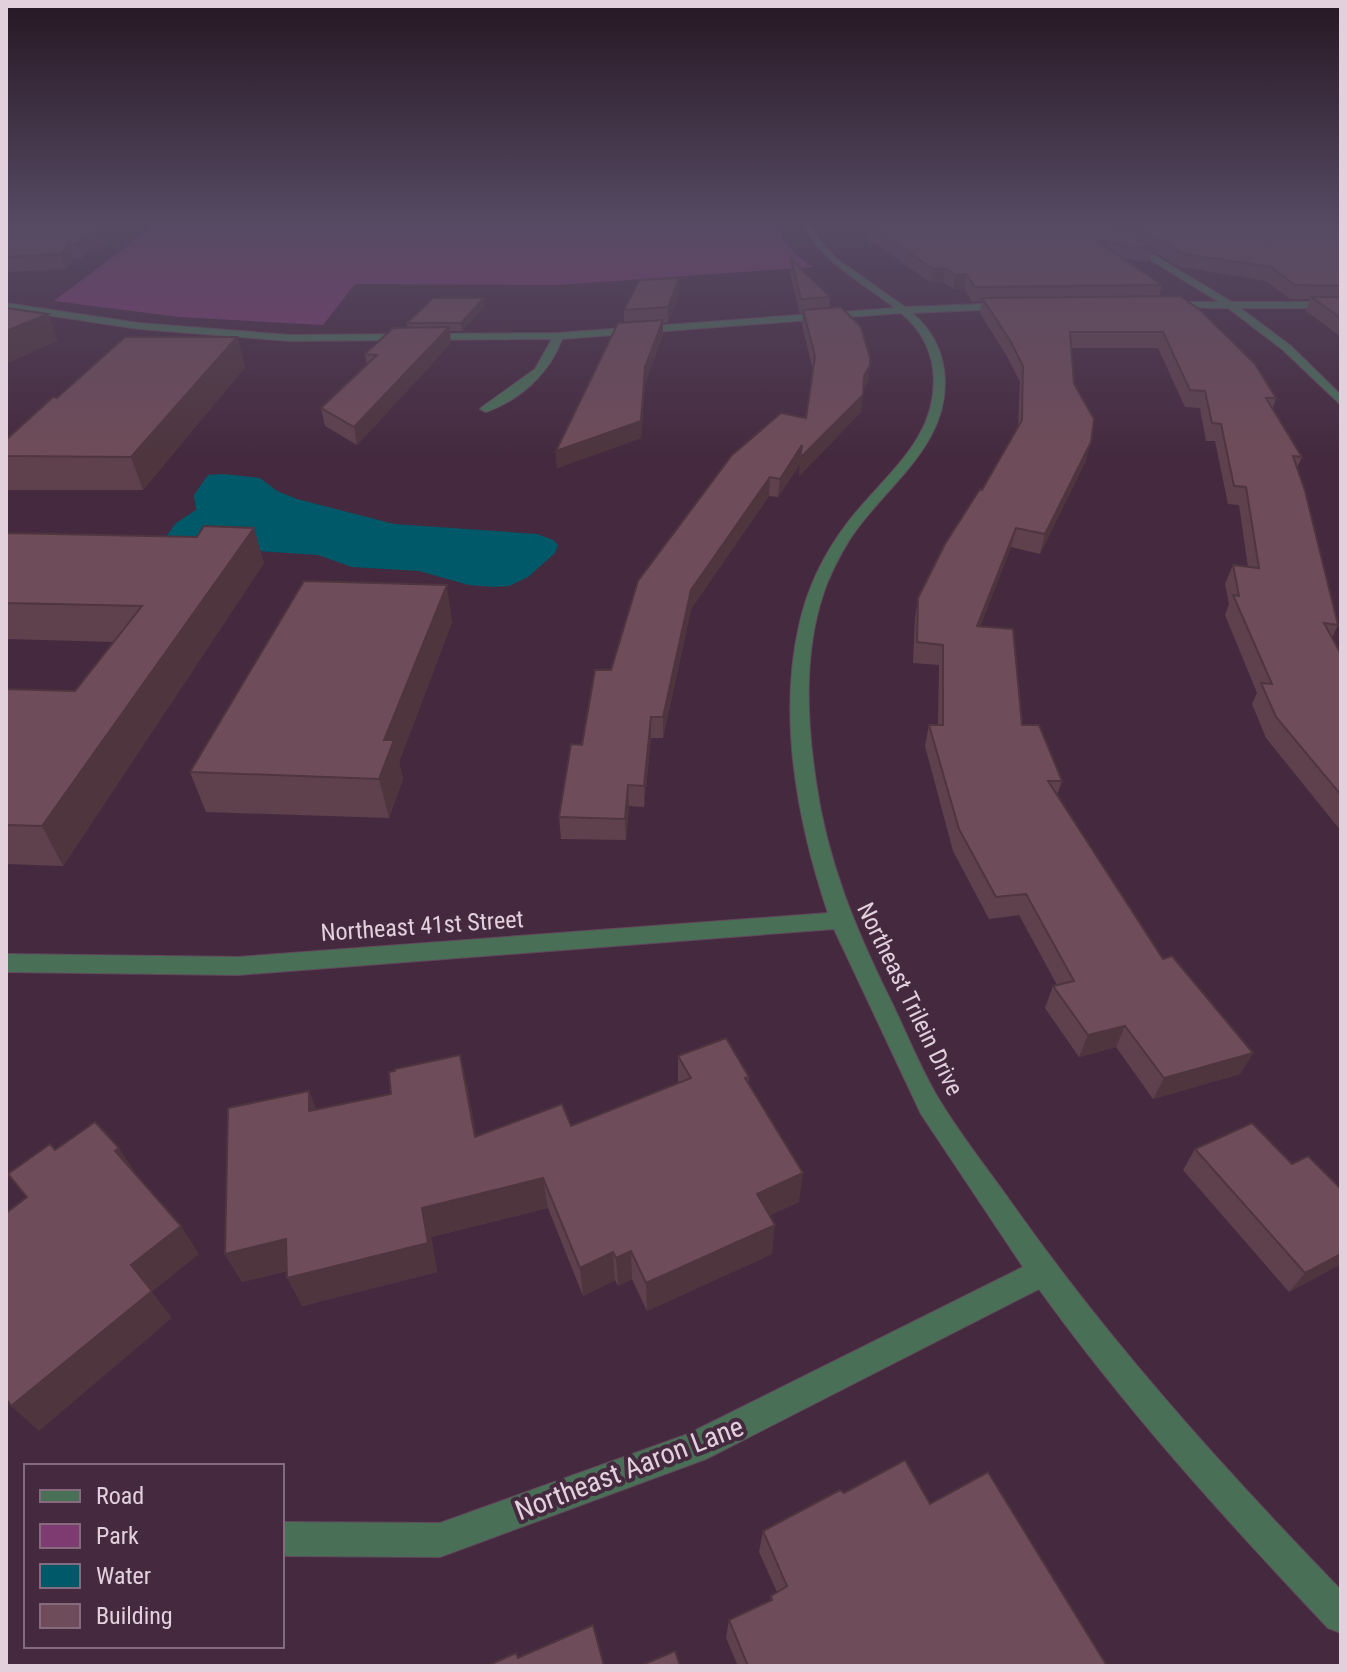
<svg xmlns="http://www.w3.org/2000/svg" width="1347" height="1672" font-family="'Roboto Condensed',sans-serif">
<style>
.green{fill:#7e3b71}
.water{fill:#005969}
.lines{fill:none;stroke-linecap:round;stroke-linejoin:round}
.street-casing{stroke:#61485b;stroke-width:2}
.street{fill:#4a6f57;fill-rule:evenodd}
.wall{fill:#5f414d}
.shaded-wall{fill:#4e353e}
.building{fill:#6f4c59;stroke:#4e353e;stroke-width:2}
.labels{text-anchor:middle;stroke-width:8;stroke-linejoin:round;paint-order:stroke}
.street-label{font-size:24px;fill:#e2d0dd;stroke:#452a3f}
.near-street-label{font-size:28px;fill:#e2d0dd;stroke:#452a3f}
</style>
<rect width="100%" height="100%" fill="#452a3f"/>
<path class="green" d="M159 222H775C782 242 795 256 813 267L557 285 355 284 323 325 179 317 54 301Z"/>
<polygon class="water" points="223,474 260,478 277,491 297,499 394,524 537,534 553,540 558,545 555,553 528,577 509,586 494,587 469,585 419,571 352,567 318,555 228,549 165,538 176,523 196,510 194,495 208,475"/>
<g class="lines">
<defs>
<g id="street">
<path d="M802 222H810L820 241 836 258 905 307 1005 303 1010 306 1005 309 912 313C930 328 941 347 944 370 953 439 894 479 857 529 845 545 836 563 828 581 803 644 806 716 816 782 827 861 856 930 891 1001 906 1032 919 1065 937 1096 957 1130 982 1162 1006 1195 1105 1337 1220 1465 1341 1590V1633L1328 1628C1226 1520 1126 1410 1039 1289L706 1459 440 1557 282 1556V1522L440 1523 688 1434 1023 1267 921 1114 834 929 238 975 6 972V954L238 957 828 913C798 824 778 719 799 626 807 588 825 552 848 522 885 474 941 437 933 369 930 346 919 328 901 313L562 339C550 373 520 400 486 412L480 409 482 407 535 369 552 339 290 341 139 329 6 309V303L139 323 290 335 558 333 895 308C859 280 823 264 802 222Z"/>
<polygon points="1089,222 1099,222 1232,302 1341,302 1341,308 1240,308 1291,346 1341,395 1341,405 1283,350 1228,308 1162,307 1165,302 1219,302"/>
</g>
</defs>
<use href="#street" class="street-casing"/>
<use href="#street" class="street"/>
</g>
<g class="wall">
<polygon points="6,222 130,222 123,229 112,230 100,248 89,249 82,258 74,259 66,269 6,272"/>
<polygon points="854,222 1341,222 1341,337 1306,311 1310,299 1290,299 1266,281 1180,267 1152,251 1149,262 1122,258 1162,285 1159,297 1276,398 1273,408 1302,457 1297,468 1338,625 1332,638 1341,654 1341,831 1266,738 1252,704 1257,693 1225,615 1229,604 1225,584 1233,565 1248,567 1239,505 1228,504 1215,441 1206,441 1200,408 1185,407 1158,348 1071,348 1074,384 1086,460 1040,554 1011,547 980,626 1022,725 1062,781 1057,795 1163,959 1253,1053 1240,1074 1153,1099 1116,1047 1079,1057 1045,1008 1053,986 1057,985 1019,915 989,919 953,851 925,746 929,725 938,725 939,665 913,663 915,618 918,598 982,490 1018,426 1020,382 1008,358 980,313 982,301 972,302 964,288 953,289 943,282 931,283 880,247 869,242"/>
<polygon points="791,259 830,297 829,308 870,365 868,382 863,390 861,412 799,476 800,464 778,497 769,496 691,609 663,738 651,738 644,807 629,806 626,840 561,839 559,817 582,745 611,670 806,418 813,370 802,325 803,313 800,314 790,273"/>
<polygon points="679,293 668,323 663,323 663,335 645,384 641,438 557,468 556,451 624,322 624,310"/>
<polygon points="485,306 462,331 449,331 451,343 357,445 325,426 321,408 367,365 365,354 407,328 407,323"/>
<polygon points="237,337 245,367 143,490 6,490 6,440 57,398"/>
<polygon points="6,533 264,563 63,866 6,864 6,689 75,691 114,642 6,639"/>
<polygon points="452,622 399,762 403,779 389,818 206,812 190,772"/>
<polygon points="678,1056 749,1077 748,1084 799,1202 770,1215 772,1254 647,1311 632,1279 618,1286 615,1280 583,1296 548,1208 431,1237 437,1272 302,1306 287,1271 242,1282 225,1254 309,1091 316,1110 391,1094 467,1085 476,1137 571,1126 678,1083"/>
<polygon points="1195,1149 1341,1264 1289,1292 1183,1170"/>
<polygon points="844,1493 930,1504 1107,1666 738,1666 726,1638 729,1620 770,1601 771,1596 777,1592 759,1552 763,1531"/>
</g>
<g class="shaded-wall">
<polygon points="103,222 110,222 112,230 100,248 89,249 82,258 77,244 84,234"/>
<polygon points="121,222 130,222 123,229"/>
<polygon points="69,244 74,259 66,269 61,254"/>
<polygon points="945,268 943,282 931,283 933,269"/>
<polygon points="966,274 964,288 953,289 955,275"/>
<polygon points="679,278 679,293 668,323 668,307"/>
<polygon points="484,298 485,306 462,331 461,323"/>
<polygon points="48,314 58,341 6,364 6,331"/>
<polygon points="663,320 663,335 645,384 641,438 557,468 556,451 645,367"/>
<polygon points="449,327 451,343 357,445 354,427"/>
<polygon points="237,337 245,367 143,490 131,457"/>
<polygon points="870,365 868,382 862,392 864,376"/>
<polygon points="863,395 861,412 799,476 800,464 778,497 780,479 802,445"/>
<polygon points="1091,442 1086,460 1040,554 1045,534"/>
<polygon points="770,477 769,496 691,609 663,738 663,717 691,590"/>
<polygon points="254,528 264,563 63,866 42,826"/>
<polygon points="1016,528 1011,547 973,646 977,626"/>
<polygon points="447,585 452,622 399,762 403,779 389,818 379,779 384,740"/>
<polygon points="651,717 651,738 644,807 644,786"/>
<polygon points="628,785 629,806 626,840 625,819"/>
<polygon points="1125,1026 1116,1047 1079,1057 1088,1035"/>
<polygon points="1253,1053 1240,1074 1153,1099 1164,1078"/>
<polygon points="460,1055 467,1085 482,1167 475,1137"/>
<polygon points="309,1091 321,1121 309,1111"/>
<polygon points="119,1148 138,1177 115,1151"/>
<polygon points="803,1173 799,1202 754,1222 757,1194"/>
<polygon points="543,1178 548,1208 431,1237 437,1272 302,1306 287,1278 422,1208"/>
<polygon points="775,1225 772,1254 647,1311 646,1283"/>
<polygon points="181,1226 199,1254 152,1292 172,1318 39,1431 11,1406 131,1265"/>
<polygon points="286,1239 301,1267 242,1282 225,1254"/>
<polygon points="631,1251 632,1279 618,1286 616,1258"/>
<polygon points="613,1252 615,1280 583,1296 580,1268"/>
<polygon points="1341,1254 1341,1264 1289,1292 1305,1273"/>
</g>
<g class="building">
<polygon points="6,222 103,222 95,234 84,234 77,244 69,244 61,254 6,257"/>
<polygon points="864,222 1109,222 1153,249 1096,240 1162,285 975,287 966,274 955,275 945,268 933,269 882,234 870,230"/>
<polygon points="1129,222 1341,222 1341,286 1295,285 1271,267 1184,254"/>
<polygon points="791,259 830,297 801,299"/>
<polygon points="679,278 668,307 624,310 639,280"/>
<polygon points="1180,296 1200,310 1255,364 1276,398 1266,398 1302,457 1293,456 1305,491 1338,625 1324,623 1341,654 1341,795 1276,717 1261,683 1272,684 1233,595 1239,596 1233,565 1259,568 1246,487 1234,486 1221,424 1212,423 1205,391 1190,390 1163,332 1070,332 1074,384 1094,419 1091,442 1045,534 1016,528 977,626 1013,629 1022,725 1039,725 1062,781 1048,781 1163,959 1172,956 1253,1053 1164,1078 1125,1026 1088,1035 1053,986 1074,981 1026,894 996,897 959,829 929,725 943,725 943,645 917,642 918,598 945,544 980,489 982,490 1022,420 1023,366 1011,342 982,298"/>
<polygon points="1311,297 1341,297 1341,318"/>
<polygon points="433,298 484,298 461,323 407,323"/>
<polygon points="841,307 861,327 870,358 870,365 864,376 863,395 800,458 802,445 780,479 770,477 691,590 663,717 651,717 644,786 628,785 625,819 559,817 571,744 582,745 595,670 611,670 638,581 732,455 781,413 806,418 815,356 803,310"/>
<polygon points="6,308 48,314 6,331"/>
<polygon points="663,320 645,367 641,421 556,451 618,323"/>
<polygon points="449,327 354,427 321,408 377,355 365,354 393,328"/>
<polygon points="125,337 237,337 131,457 6,456 6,440 53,397 57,398"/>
<polygon points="204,526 254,528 42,826 6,825 6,689 75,691 142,606 6,603 6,533 197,537"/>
<polygon points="304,581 447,585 384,740 394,740 379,779 190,772"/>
<polygon points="726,1038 749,1077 745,1078 803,1173 757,1194 775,1225 646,1283 631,1251 616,1258 613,1252 580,1268 543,1178 422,1208 428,1243 287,1278 286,1239 225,1254 228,1108 309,1091 309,1111 391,1094 389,1072 395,1071 395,1069 460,1055 475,1137 562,1104 571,1126 691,1078 678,1056"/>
<polygon points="95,1122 119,1148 115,1151 181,1226 131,1265 152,1291 11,1406 6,1398 6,1213 27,1197 8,1174 50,1144 55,1150"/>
<polygon points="1252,1123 1292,1164 1308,1156 1341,1189 1341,1254 1305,1273 1195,1149"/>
<polygon points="905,1460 930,1504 988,1472 1107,1666 748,1666 729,1620 772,1600 771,1596 787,1586 763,1531 840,1490 844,1493"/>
<polygon points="593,1625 604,1666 487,1666 516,1653 518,1658"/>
<polygon points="675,1651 680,1666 640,1666"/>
</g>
<linearGradient id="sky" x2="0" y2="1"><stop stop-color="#261723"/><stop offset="0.49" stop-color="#564a63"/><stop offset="1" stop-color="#564a63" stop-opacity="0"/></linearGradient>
<rect width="1347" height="456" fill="url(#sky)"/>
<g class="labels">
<g class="street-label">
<text transform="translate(422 926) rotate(-4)" y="8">Northeast 41st Street</text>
<text transform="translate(910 999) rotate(64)" y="8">Northeast Trilein Drive</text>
</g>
<g class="near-street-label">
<text transform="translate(629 1468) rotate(-21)" y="10">Northeast Aaron Lane</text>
</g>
</g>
<rect width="1347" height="1672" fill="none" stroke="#e2d0dd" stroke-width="16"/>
<rect x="24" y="1464" width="260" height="184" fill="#452a3f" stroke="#846c7e" stroke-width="2"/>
<rect x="40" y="1490" width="40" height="12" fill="#4a6f57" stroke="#846c7e" stroke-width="2"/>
<text x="96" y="1504" font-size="24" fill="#e2d0dd">Road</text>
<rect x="40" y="1524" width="40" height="24" fill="#7e3b71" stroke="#846c7e" stroke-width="2"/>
<text x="96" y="1544" font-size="24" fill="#e2d0dd">Park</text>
<rect x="40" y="1564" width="40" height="24" fill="#005969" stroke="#846c7e" stroke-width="2"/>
<text x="96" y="1584" font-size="24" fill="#e2d0dd">Water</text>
<rect x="40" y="1604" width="40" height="24" fill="#6f4c59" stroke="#846c7e" stroke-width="2"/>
<text x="96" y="1624" font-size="24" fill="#e2d0dd">Building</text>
</svg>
